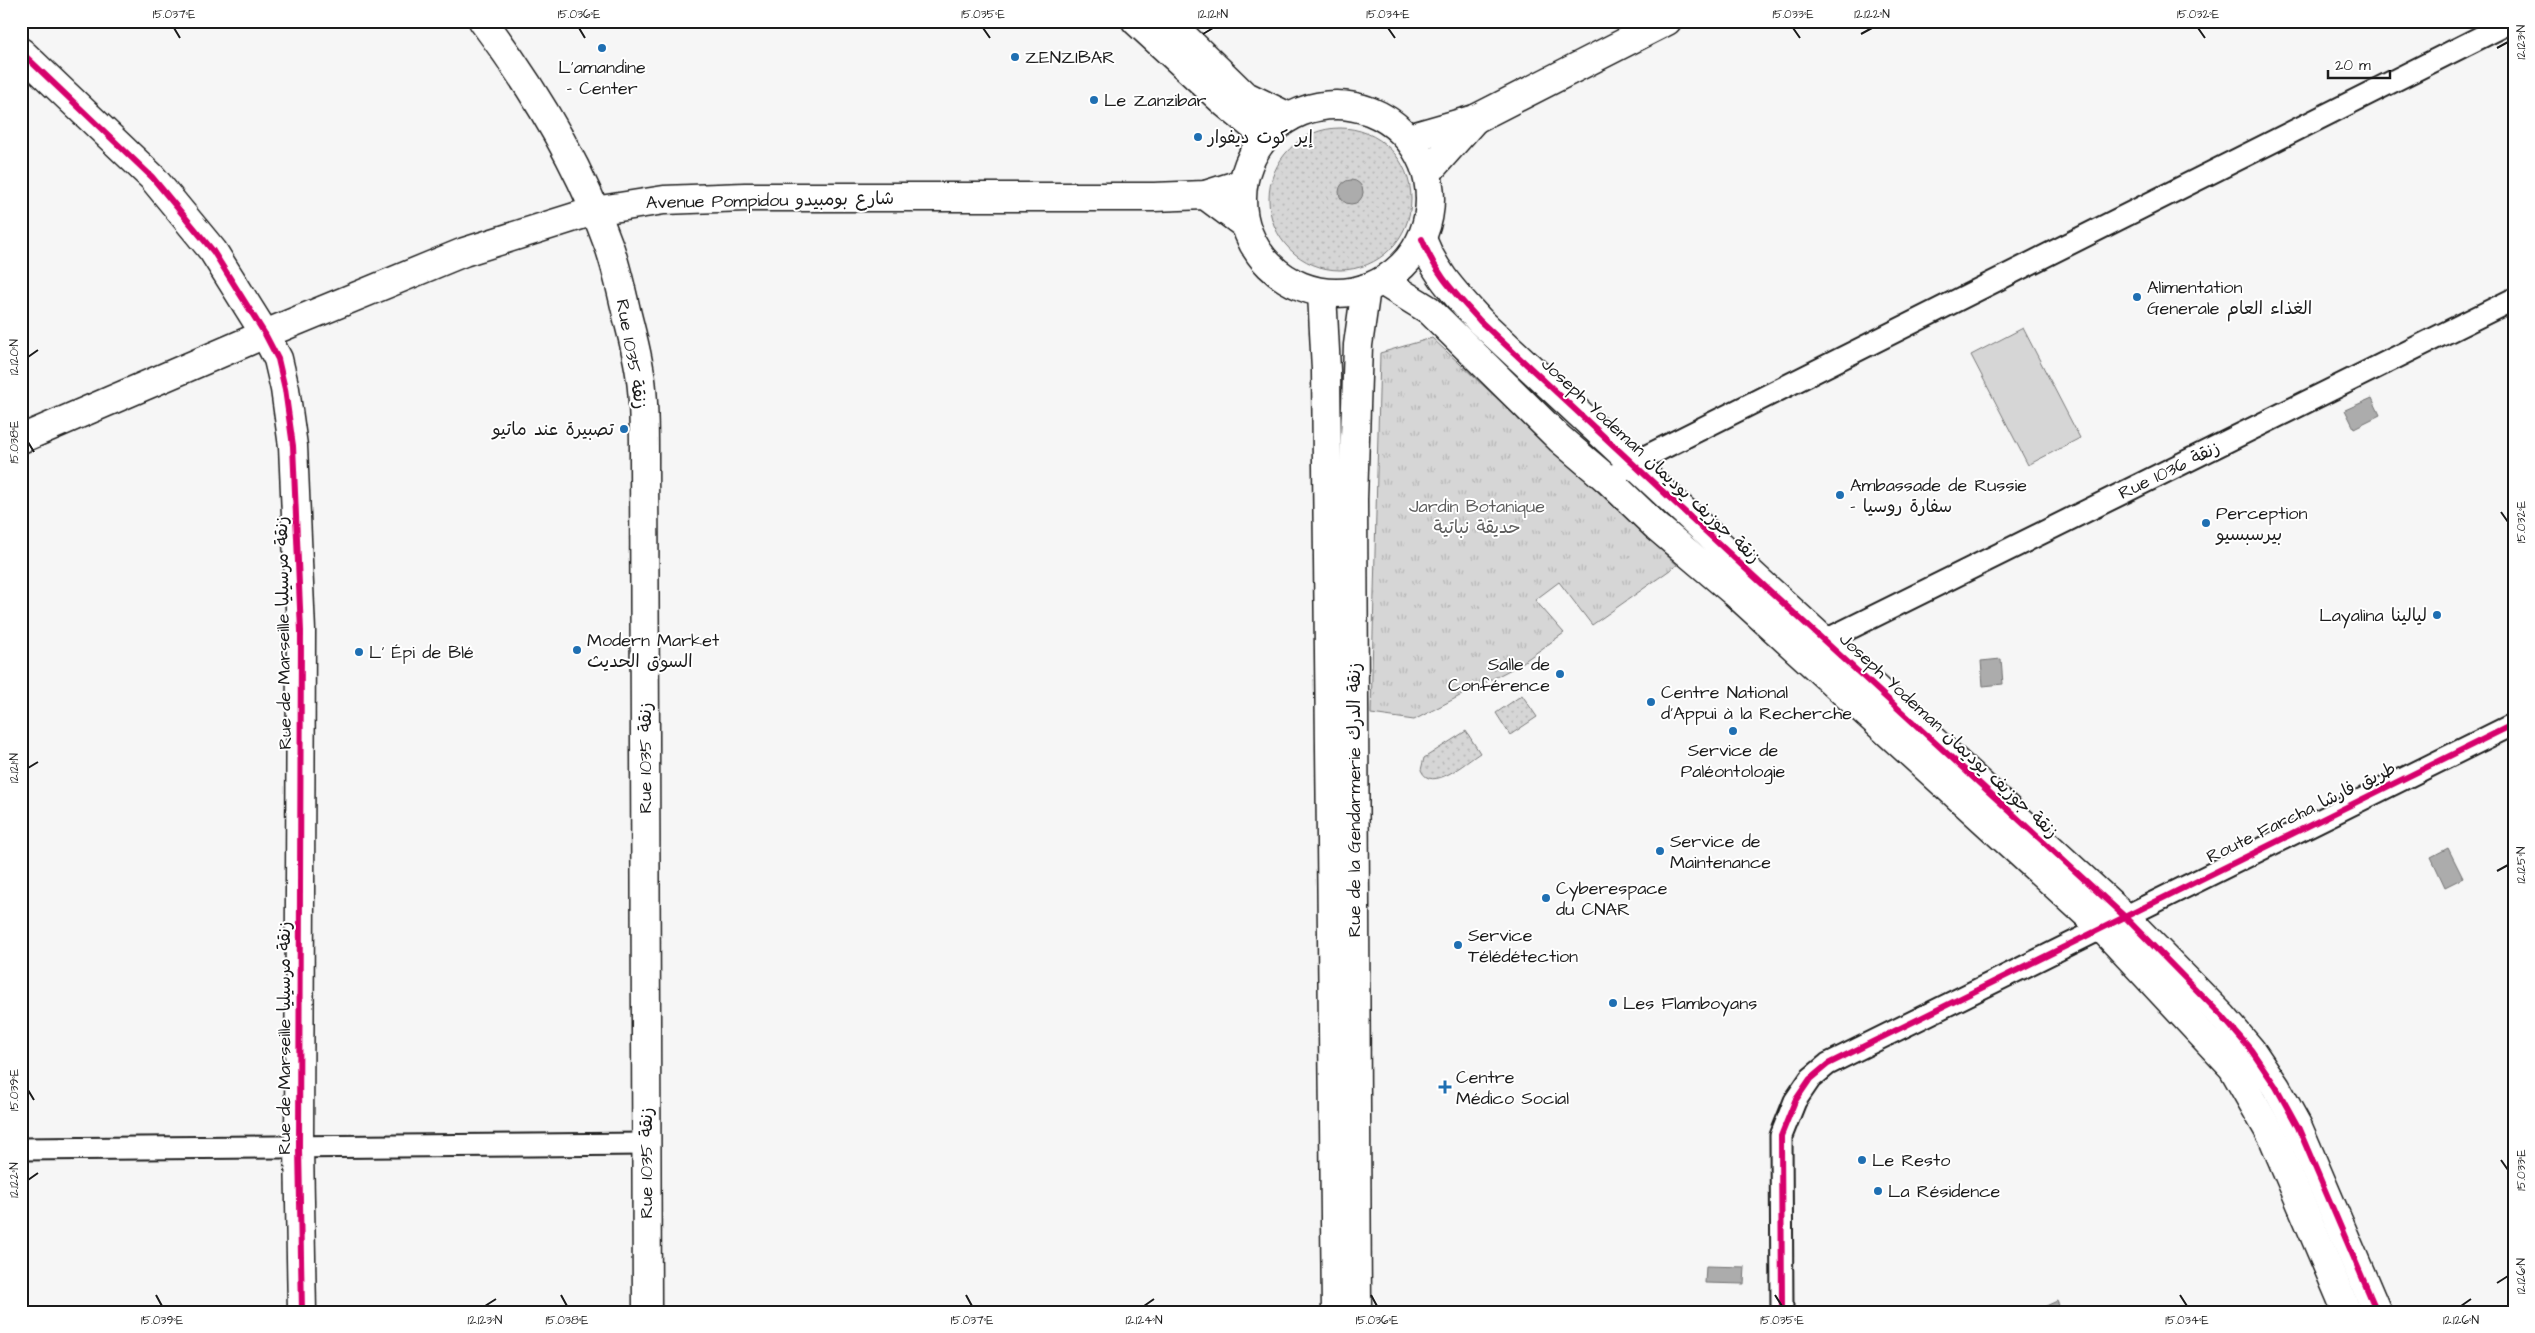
<svg xmlns="http://www.w3.org/2000/svg" width="2535" height="1333" font-family="'Architects Daughter','Playpen Sans Arabic',sans-serif">
<style>
.grass{fill:url(#grass-dots);stroke:#797979}
.park{fill:url(#park-tufts);stroke:#797979}
.pitch{fill:#d6d6d6;stroke:#797979}
.water{fill:#acacac;stroke:#727272}
.lines{fill:none;stroke-linecap:round;stroke-linejoin:round}
.street-casing{stroke:#1c1c1c;stroke-width:25}
.secondary-casing{stroke:#1c1c1c;stroke-width:31}
.primary-casing{stroke:#1c1c1c;stroke-width:31}
.street{stroke:#fff;stroke-width:21}
.secondary{stroke:#fff;stroke-width:28}
.primary{stroke:#fff;stroke-width:28}
.cycleway-casing{stroke:#fff;stroke-width:9}
.cycleway{stroke:#d6006c;stroke-width:6}
.ticks{fill:none;stroke:#1c1c1c;stroke-width:2}
.poi-dot{fill:#1f6fb2;stroke:#fff;stroke-width:2}
.labels{text-anchor:middle;stroke-width:4;stroke-linejoin:round;paint-order:stroke}
.poi-label{font-size:18px;fill:#1c1c1c;stroke:#fff;text-anchor:start}
.street-label{font-size:18px;fill:#1c1c1c;stroke:#fff}
.park-label{font-size:18px;fill:#5d5d5d;stroke:#fff}
.neatline{fill:none;stroke:#1c1c1c;stroke-width:2}
.ticks-label{font-size:12px;text-anchor:middle;fill:#1c1c1c}
</style>
<defs>
<pattern id="grass-dots" width="8" height="8" patternUnits="userSpaceOnUse" patternTransform="scale(1.25)"><rect width="8" height="8" fill="#d6d6d6"/><path d="M2 2h.1M6 6h.1" fill="none" stroke="#b7b7b7" stroke-width="1.8" stroke-linecap="round"/></pattern>
<pattern id="park-tufts" width="24" height="20" patternUnits="userSpaceOnUse" patternTransform="scale(1.25)"><rect width="24" height="20" fill="#d6d6d6"/><path d="M3 7l-1-3M5 7V3M7 7l1-3M15 17l-1-3M17 17v-4M19 17l1-3" fill="none" stroke="#b7b7b7"/></pattern>
</defs>
<rect width="100%" height="100%" fill="#f6f6f6"/>
<filter id="ink" filterUnits="userSpaceOnUse"><feTurbulence type="fractalNoise" baseFrequency=".02" numOctaves="2"/><feDisplacementMap in="SourceGraphic" scale="10" xChannelSelector="R" yChannelSelector="G"/><feConvolveMatrix kernelMatrix="1 2 1 2 8 2 1 2 1" color-interpolation-filters="sRGB"/></filter>
<g filter="url(#ink)">
<g class="grass">
<circle cx="1340" cy="199" r="71"/>
<polygon points="1522,695 1537,717 1510,735 1496,713"/>
<path d="M1466 731 1480 753C1466 762 1431 794 1421 770L1424 758Z"/>
</g>
<polygon class="park" points="1432,338 1677,565 1592,625 1559,582 1535,600 1564,633 1519,665 1414,720 1371,714 1380,353"/>
<polygon class="pitch" points="2023,328 2080,438 2028,465 1971,355"/>
<g class="water">
<circle cx="1351" cy="192" r="12"/>
<polygon points="2372,398 2380,415 2354,428 2345,410"/>
<polygon points="2001,659 2003,684 1983,686 1981,661"/>
<polygon points="2448,848 2463,878 2445,887 2431,857"/>
<polygon points="1706,1266 1745,1267 1744,1284 1705,1283"/>
<polygon points="2057,1301 2062,1312 2033,1312"/>
</g>
<g class="lines">
<defs>
<g id="street">
<polyline points="1608,480 1633,463 2513,21"/>
<polyline points="1824,641 2514,299"/>
<polyline points="21,1149 646,1144"/>
<polyline points="1782,1312 1781,1136 1795,1101 1810,1079 1828,1064 2514,724"/>
</g>
<g id="secondary">
<path d="M483 21C535 90 581 168 610 249 617 270 622 293 627 315 633 339 640 364 642 389 644 410 644 432 644 453L647 1312"/>
<polyline points="21,52 152,177 213,251 265,334 278,359 285,389 293,446 301,631 299,1147 302,1312"/>
<polyline points="1409,138 1475,119 1667,21"/>
<polyline points="1428,172 1475,119"/>
<polyline points="1205,195 1244,224"/>
<path d="M1422 239C1436 275 1455 293 1480 321L1746 569 2124 916 2222 1016 2251 1050 2276 1087 2298 1127 2377 1312"/>
<polyline points="1382,281 1429,310 1560,439 1608,480 1657,527 1735,593 2102,928 2203,1036 2233,1068 2273,1138 2347,1312"/>
<polyline points="21,439 265,334 464,252 594,211 664,200 745,197 1154,197 1205,195 1243,183"/>
</g>
<g id="primary">
<polyline points="1136,21 1226,104 1265,136"/>
<polyline points="1168,21 1244,95 1289,117"/>
<circle cx="1336" cy="199" r="94"/>
<polyline points="1322,293 1326,370 1336,1312"/>
<polyline points="1357,1312 1353,499 1358,345 1366,288"/>
</g>
</defs>
<use href="#street" class="street-casing"/>
<use href="#secondary" class="secondary-casing"/>
<use href="#primary" class="primary-casing"/>
<use href="#street" class="street"/>
<use href="#secondary" class="secondary"/>
<use href="#primary" class="primary"/>
<defs>
<g id="cycleway">
<polyline points="21,52 152,177 213,251 265,334 278,359 285,389 293,446 301,631 299,1147 302,1312"/>
<path d="M1422 239C1436 275 1455 293 1480 321L1746 569 2124 916 2222 1016 2251 1050 2276 1087 2298 1127 2377 1312"/>
<polyline points="1782,1312 1781,1136 1795,1101 1810,1079 1828,1064 2514,724"/>
</g>
</defs>
<use href="#cycleway" class="cycleway-casing"/>
<use href="#cycleway" class="cycleway"/>
</g>
</g>
<path class="ticks" d="M174 28 180 38M579 28 585 38M983 28 990 38M1388 28 1395 38M1793 28 1800 38M2198 28 2205 38M1203 34 1213 28M1861 34 1872 28M2497 48 2508 42M28 357 38 350M28 442 34 452M2501 512 2508 522M28 768 38 762M2497 871 2508 865M28 1090 34 1100M2501 1160 2508 1170M28 1180 38 1173M2497 1283 2508 1276M156 1295 162 1306M561 1295 567 1306M966 1295 972 1306M1371 1295 1377 1306M1775 1295 1782 1306M2180 1295 2187 1306M485 1306 496 1299M1144 1306 1154 1299M2461 1306 2471 1299"/>
<g class="poi-dot">
<circle cx="602" cy="48" r="5"/>
<circle cx="1015" cy="57" r="5"/>
<circle cx="1094" cy="100" r="5"/>
<circle cx="1198" cy="137" r="5"/>
<circle cx="2137" cy="297" r="5"/>
<circle cx="624" cy="429" r="5"/>
<circle cx="1840" cy="495" r="5"/>
<circle cx="2206" cy="523" r="5"/>
<circle cx="2437" cy="615" r="5"/>
<circle cx="577" cy="650" r="5"/>
<circle cx="359" cy="652" r="5"/>
<circle cx="1560" cy="674" r="5"/>
<circle cx="1651" cy="702" r="5"/>
<circle cx="1733" cy="731" r="5"/>
<circle cx="1660" cy="851" r="5"/>
<circle cx="1546" cy="898" r="5"/>
<circle cx="1458" cy="945" r="5"/>
<circle cx="1613" cy="1003" r="5"/>
<path d="M1442.5 1079.5h5v5h5v5h-5v5h-5v-5h-5v-5h5z"/>
<circle cx="1862" cy="1160" r="5"/>
<circle cx="1878" cy="1191" r="5"/>
</g>
<g class="labels">
<g class="poi-label">
<text x="1025" y="63">ZENZIBAR</text>
<text x="602" y="73" text-anchor="middle">L'amandine<tspan x="602" dy="21">- Center</tspan></text>
<text x="1104" y="106">Le Zanzibar</text>
<text x="1208" y="143">إير كوت ديفوار</text>
<text x="2147" y="293">Alimentation<tspan x="2147" dy="21">Generale الغذاء العام</tspan></text>
<text x="614" y="435" text-anchor="end">تصبيرة عند ماتيو</text>
<text x="1850" y="491">Ambassade de Russie<tspan x="1850" dy="21">- سفارة روسيا</tspan></text>
<text x="2216" y="519">Perception<tspan x="2216" dy="21">بيرسبسيو</tspan></text>
<text x="2427" y="621" text-anchor="end">Layalina ليالينا</text>
<text x="587" y="646">Modern Market<tspan x="587" dy="21">السوق الحديث</tspan></text>
<text x="369" y="658">L' Épi de Blé</text>
<text x="1550" y="670" text-anchor="end">Salle de<tspan x="1550" dy="21">Conférence</tspan></text>
<text x="1661" y="698">Centre National<tspan x="1661" dy="21">d'Appui à la Recherche</tspan></text>
<text x="1733" y="756" text-anchor="middle">Service de<tspan x="1733" dy="21">Paléontologie</tspan></text>
<text x="1670" y="847">Service de<tspan x="1670" dy="21">Maintenance</tspan></text>
<text x="1556" y="894">Cyberespace<tspan x="1556" dy="21">du CNAR</tspan></text>
<text x="1468" y="941">Service<tspan x="1468" dy="21">Télédétection</tspan></text>
<text x="1623" y="1009">Les Flamboyans</text>
<text x="1456" y="1083">Centre<tspan x="1456" dy="21">Médico Social</tspan></text>
<text x="1872" y="1166">Le Resto</text>
<text x="1888" y="1197">La Résidence</text>
</g>
<g class="street-label">
<text transform="translate(770 200) rotate(-1)" y="6">Avenue Pompidou شارع بومبيدو</text>
<text transform="translate(632 354) rotate(80)" y="6">Rue 1035 زنقة</text>
<text transform="translate(1651 460) rotate(43)" y="6">Joseph Yodeman زنقة جوزيف يوديمان</text>
<text transform="translate(2169 470) rotate(-26)" y="6">Rue 1036 زنقة</text>
<text transform="translate(283 633) rotate(-91)" y="6">Rue de Marseille زنقة مرسيليا</text>
<text transform="translate(1949 735) rotate(43)" y="6">Joseph Yodeman زنقة جوزيف يوديمان</text>
<text transform="translate(645 758) rotate(-90)" y="6">Rue 1035 زنقة</text>
<text transform="translate(1354 800) rotate(-90)" y="6">Rue de la Gendarmerie زنقة الدرك</text>
<text transform="translate(2301 812) rotate(-26)" y="6">Route Farcha طريق فارشا</text>
<text transform="translate(284 1038) rotate(-90)" y="6">Rue de Marseille زنقة مرسيليا</text>
<text transform="translate(646 1163) rotate(-90)" y="6">Rue 1035 زنقة</text>
</g>
<g class="park-label">
<text x="1477" y="512">Jardin Botanique<tspan x="1477" dy="21">حديقة نباتية</tspan></text>
</g>
</g>
<rect width="2535" height="1333" fill="none" stroke="#fff" stroke-width="55"/>
<path d="M2328 70v8h62v-8" fill="none" stroke="#1c1c1c" stroke-width="2.5"/>
<text x="2335" y="70" font-size="15" fill="#1c1c1c" stroke="#ffffff" stroke-width="4" paint-order="stroke">20 m</text>
<rect x="28" y="28" width="2480" height="1278" class="neatline"/>
<g class="ticks-label">
<text x="174" y="18">15.037°E</text>
<text x="579" y="18">15.036°E</text>
<text x="983" y="18">15.035°E</text>
<text x="1213" y="18">12.121°N</text>
<text x="1388" y="18">15.034°E</text>
<text x="1793" y="18">15.033°E</text>
<text x="1872" y="18">12.122°N</text>
<text x="2198" y="18">15.032°E</text>
<text transform="translate(2521 42) rotate(-90)" y="4">12.123°N</text>
<text transform="translate(14 357) rotate(-90)" y="4">12.120°N</text>
<text transform="translate(14 442) rotate(-90)" y="4">15.038°E</text>
<text transform="translate(2521 522) rotate(-90)" y="4">15.032°E</text>
<text transform="translate(14 768) rotate(-90)" y="4">12.121°N</text>
<text transform="translate(2521 865) rotate(-90)" y="4">12.125°N</text>
<text transform="translate(14 1090) rotate(-90)" y="4">15.039°E</text>
<text transform="translate(2521 1170) rotate(-90)" y="4">15.033°E</text>
<text transform="translate(14 1180) rotate(-90)" y="4">12.122°N</text>
<text transform="translate(2521 1276) rotate(-90)" y="4">12.126°N</text>
<text x="162" y="1324">15.039°E</text>
<text x="485" y="1324">12.123°N</text>
<text x="567" y="1324">15.038°E</text>
<text x="972" y="1324">15.037°E</text>
<text x="1144" y="1324">12.124°N</text>
<text x="1377" y="1324">15.036°E</text>
<text x="1782" y="1324">15.035°E</text>
<text x="2187" y="1324">15.034°E</text>
<text x="2461" y="1324">12.126°N</text>
</g>
</svg>
